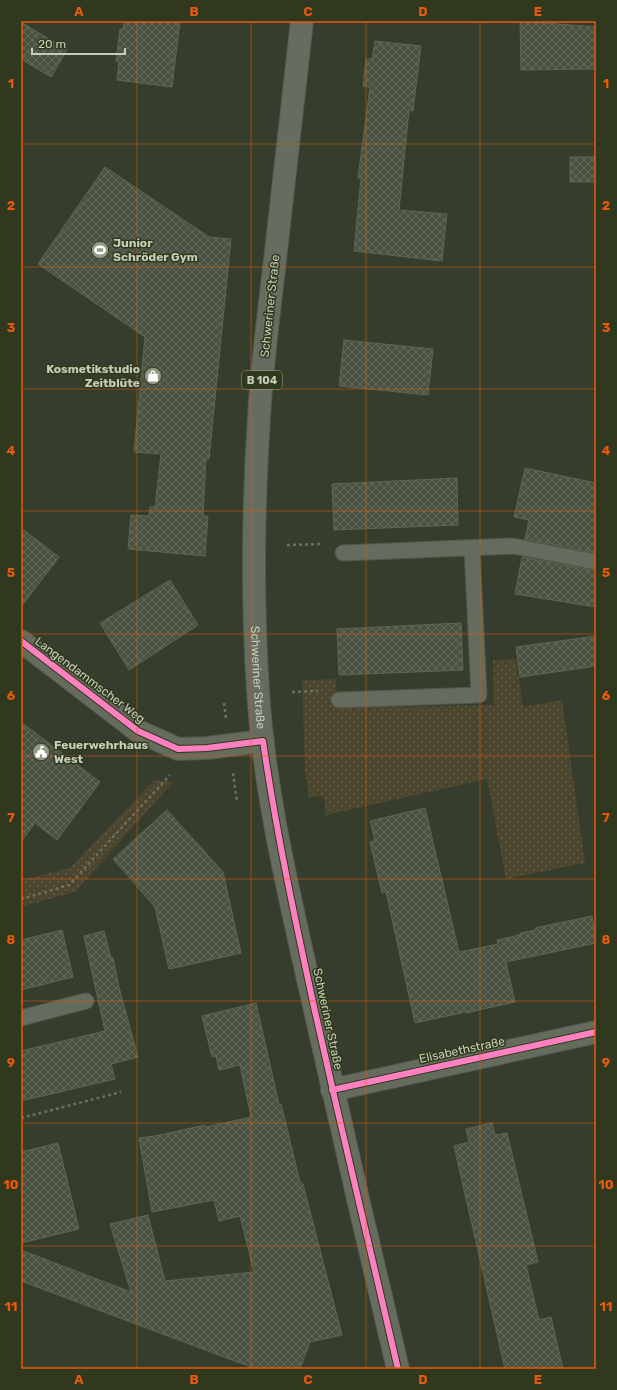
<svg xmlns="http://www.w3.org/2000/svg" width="617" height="1390" font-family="Rubik,sans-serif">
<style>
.grass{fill:url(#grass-dots)}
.building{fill:url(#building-cross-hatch);stroke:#5f6454}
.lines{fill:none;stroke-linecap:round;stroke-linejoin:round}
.lane-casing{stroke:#53574b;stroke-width:17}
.street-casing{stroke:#53574b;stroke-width:24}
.primary-casing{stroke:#54594a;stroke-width:24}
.path{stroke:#6b6f62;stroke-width:2.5;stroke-dasharray:3 3;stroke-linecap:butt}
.lane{stroke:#656b5d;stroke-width:15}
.street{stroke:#656b5d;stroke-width:22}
.primary{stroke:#676c60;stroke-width:22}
.cycleway-casing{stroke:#30391e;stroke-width:8}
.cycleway{stroke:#ff80c0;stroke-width:6}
.grid{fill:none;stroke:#e8590c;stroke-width:1;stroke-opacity:0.55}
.labels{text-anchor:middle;stroke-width:3;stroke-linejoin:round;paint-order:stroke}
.shield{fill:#30391e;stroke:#98a189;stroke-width:1}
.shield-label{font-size:11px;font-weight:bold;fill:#c5cdb7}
.poi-label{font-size:12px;font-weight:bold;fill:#c5cdb7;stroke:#30391e;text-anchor:start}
.street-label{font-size:12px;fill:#c5cdb7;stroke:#30391e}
.neatline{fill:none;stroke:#e8590c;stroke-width:1.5}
.grid-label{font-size:13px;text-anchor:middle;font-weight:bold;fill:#e8590c}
</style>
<defs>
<pattern id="grass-dots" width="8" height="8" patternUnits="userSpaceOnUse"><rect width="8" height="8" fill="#4b452e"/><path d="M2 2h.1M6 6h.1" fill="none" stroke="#635f4a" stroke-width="1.8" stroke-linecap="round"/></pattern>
<pattern id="building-cross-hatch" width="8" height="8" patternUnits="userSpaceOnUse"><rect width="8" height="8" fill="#4c5242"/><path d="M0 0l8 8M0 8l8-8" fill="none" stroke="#646a5b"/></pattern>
</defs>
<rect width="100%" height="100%" fill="#373d2c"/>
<g class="grass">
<polygon points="516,659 523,707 562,700 585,863 506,879 487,779 326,815 324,796 309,798 305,772 302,680 336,679 338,708 494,705 493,660"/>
<polygon points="154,780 173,782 75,892 21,907 21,880 70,868"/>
</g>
<g class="building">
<polygon points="124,21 180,21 172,87 117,80 119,62 116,61 120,29 123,30"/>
<polygon points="520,21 596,27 596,69 521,70"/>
<polygon points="21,22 67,50 51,77 21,59"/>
<polygon points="375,41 421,46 413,111 409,110 399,210 447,214 442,261 354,251 361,178 358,178 370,87 363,86 366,59 372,59"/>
<rect x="570" y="157" width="26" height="25"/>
<polygon points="105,167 209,237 231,239 209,459 206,459 203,516 208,516 205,556 128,549 131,515 149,516 150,507 155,507 161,454 134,452 145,337 38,264"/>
<polygon points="344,340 433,349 428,395 339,386"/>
<polygon points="525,468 596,483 596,553 525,539 529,520 514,517"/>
<polygon points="457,478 458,525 334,530 332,484"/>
<polygon points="21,528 59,557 21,607"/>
<polygon points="522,557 596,571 596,607 515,594"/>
<polygon points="170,580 198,625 129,670 100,623"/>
<polygon points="461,623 463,670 339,675 337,629"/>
<polygon points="596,636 596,666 520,677 516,647"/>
<polygon points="21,722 100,782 57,840 35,823 21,842"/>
<polygon points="425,808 459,952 498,944 497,940 520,935 520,933 536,930 535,928 592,916 596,943 506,962 515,1002 466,1013 466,1012 415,1023 386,892 382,893 370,842 375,841 370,821"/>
<polygon points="167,810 223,872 241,953 169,969 155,907 113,859"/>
<polygon points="62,930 73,977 21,990 21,940"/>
<polygon points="104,931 111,958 113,958 119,987 138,1057 111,1064 115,1079 21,1101 21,1051 105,1031 84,936"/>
<polygon points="256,1003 279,1104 281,1104 300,1182 303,1184 342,1335 310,1342 300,1369 256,1369 21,1281 21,1250 131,1292 110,1224 148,1215 165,1281 254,1272 240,1216 219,1221 214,1200 152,1212 139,1138 155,1136 205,1125 206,1127 251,1117 240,1065 219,1070 216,1056 212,1057 202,1016"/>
<polygon points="492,1123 495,1135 507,1133 538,1262 526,1265 539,1320 551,1317 563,1369 505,1369 454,1146 469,1142 466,1129"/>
<polygon points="58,1143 79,1229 21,1243 21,1152"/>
</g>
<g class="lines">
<defs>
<g id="lane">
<polyline points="343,553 513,546 596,562"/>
<polyline points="339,700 479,695 472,548"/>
<polyline points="21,1018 86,1001"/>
</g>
<g id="street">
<polyline points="21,641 138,731 178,749 207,748 263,741"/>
<polyline points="332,1090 596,1032"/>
</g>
<g id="primary">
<path id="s1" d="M302 21C293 101 284 180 275 260 269 312 262 364 259 417 253 508 252 599 258 691 264 787 286 881 307 975 336 1106 367 1238 398 1369"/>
</g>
</defs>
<use href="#lane" class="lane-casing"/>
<use href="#street" class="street-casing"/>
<use href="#primary" class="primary-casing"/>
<g class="path">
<polyline points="287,545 322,544"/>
<polyline points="292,692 318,691"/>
<polyline points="224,703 226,718"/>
<polyline points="233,773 237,802"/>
<polyline points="21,899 69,885 170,775"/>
<polyline points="21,1118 121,1092"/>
</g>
<use href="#lane" class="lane"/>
<use href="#street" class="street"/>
<use href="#primary" class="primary"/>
<defs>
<g id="cycleway">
<path d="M21 641 138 731 178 749 207 748 263 741C276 831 295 919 314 1007 341 1128 370 1249 398 1369"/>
<polyline points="332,1090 596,1032"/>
</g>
</defs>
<use href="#cycleway" class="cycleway-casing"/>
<use href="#cycleway" class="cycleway"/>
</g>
<path class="grid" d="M137 21V1369M251 21V1369M366 21V1369M480 21V1369M21 144H596M21 267H596M21 389H596M21 511H596M21 634H596M21 756H596M21 879H596M21 1001H596M21 1123H596M21 1246H596"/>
<defs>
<symbol id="stadium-disc" viewBox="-11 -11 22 22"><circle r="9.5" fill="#939b86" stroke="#30391e"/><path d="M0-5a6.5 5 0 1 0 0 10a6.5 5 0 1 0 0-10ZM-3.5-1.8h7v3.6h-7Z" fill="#fff"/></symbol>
<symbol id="shop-disc" viewBox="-11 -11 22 22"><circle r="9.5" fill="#939b86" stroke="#30391e"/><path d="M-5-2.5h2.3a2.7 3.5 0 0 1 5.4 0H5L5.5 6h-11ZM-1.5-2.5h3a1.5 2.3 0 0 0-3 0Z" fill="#fff"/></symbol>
<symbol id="civic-disc" viewBox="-11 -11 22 22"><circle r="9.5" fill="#939b86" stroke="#30391e"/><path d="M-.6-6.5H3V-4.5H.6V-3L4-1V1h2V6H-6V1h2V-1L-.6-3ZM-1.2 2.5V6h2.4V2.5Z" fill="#fff"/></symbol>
</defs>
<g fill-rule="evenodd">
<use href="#stadium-disc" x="90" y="240" width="20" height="20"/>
<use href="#shop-disc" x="143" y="366" width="20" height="20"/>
<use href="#civic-disc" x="31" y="742" width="20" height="20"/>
</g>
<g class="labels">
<rect class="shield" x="242" y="371" width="40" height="18" rx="3"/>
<g class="shield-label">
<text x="262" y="384">B 104</text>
</g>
<g class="poi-label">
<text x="113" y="247">Junior<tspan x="113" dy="14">Schröder Gym</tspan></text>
<text x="140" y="373" text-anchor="end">Kosmetikstudio<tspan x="140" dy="14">Zeitblüte</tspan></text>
<text x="54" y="749">Feuerwehrhaus<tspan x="54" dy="14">West</tspan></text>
</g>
<g class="street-label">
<text transform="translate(270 306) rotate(-84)" y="4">Schweriner Straße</text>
<text dy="4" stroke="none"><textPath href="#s1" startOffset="659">Schweriner Straße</textPath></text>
<text transform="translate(90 680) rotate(37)" y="4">Langendammscher Weg</text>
<text transform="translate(328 1019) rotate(78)" y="4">Schweriner Straße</text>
<text transform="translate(462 1050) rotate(-12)" y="4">Elisabethstraße</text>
</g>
</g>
<rect width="617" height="1390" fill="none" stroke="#30391e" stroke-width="44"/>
<path d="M32 48v6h93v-6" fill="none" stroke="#c5cdb7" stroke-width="2"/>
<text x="38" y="48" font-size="12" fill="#c5cdb7" stroke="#30391e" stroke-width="3" paint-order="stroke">20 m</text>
<rect x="22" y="22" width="573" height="1346" class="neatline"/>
<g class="grid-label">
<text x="79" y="16">A</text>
<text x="194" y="16">B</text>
<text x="308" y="16">C</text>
<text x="423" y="16">D</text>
<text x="538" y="16">E</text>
<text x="11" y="88">1</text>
<text x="606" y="88">1</text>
<text x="11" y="210">2</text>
<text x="606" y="210">2</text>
<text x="11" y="332">3</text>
<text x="606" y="332">3</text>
<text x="11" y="455">4</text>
<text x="606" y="455">4</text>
<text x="11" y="577">5</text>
<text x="606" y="577">5</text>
<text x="11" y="700">6</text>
<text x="606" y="700">6</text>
<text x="11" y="822">7</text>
<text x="606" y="822">7</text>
<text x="11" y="944">8</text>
<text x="606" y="944">8</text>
<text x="11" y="1067">9</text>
<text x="606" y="1067">9</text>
<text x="11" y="1189">10</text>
<text x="606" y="1189">10</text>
<text x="11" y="1311">11</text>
<text x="606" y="1311">11</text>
<text x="79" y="1384">A</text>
<text x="194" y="1384">B</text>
<text x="308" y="1384">C</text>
<text x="423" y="1384">D</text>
<text x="538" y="1384">E</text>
</g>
</svg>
